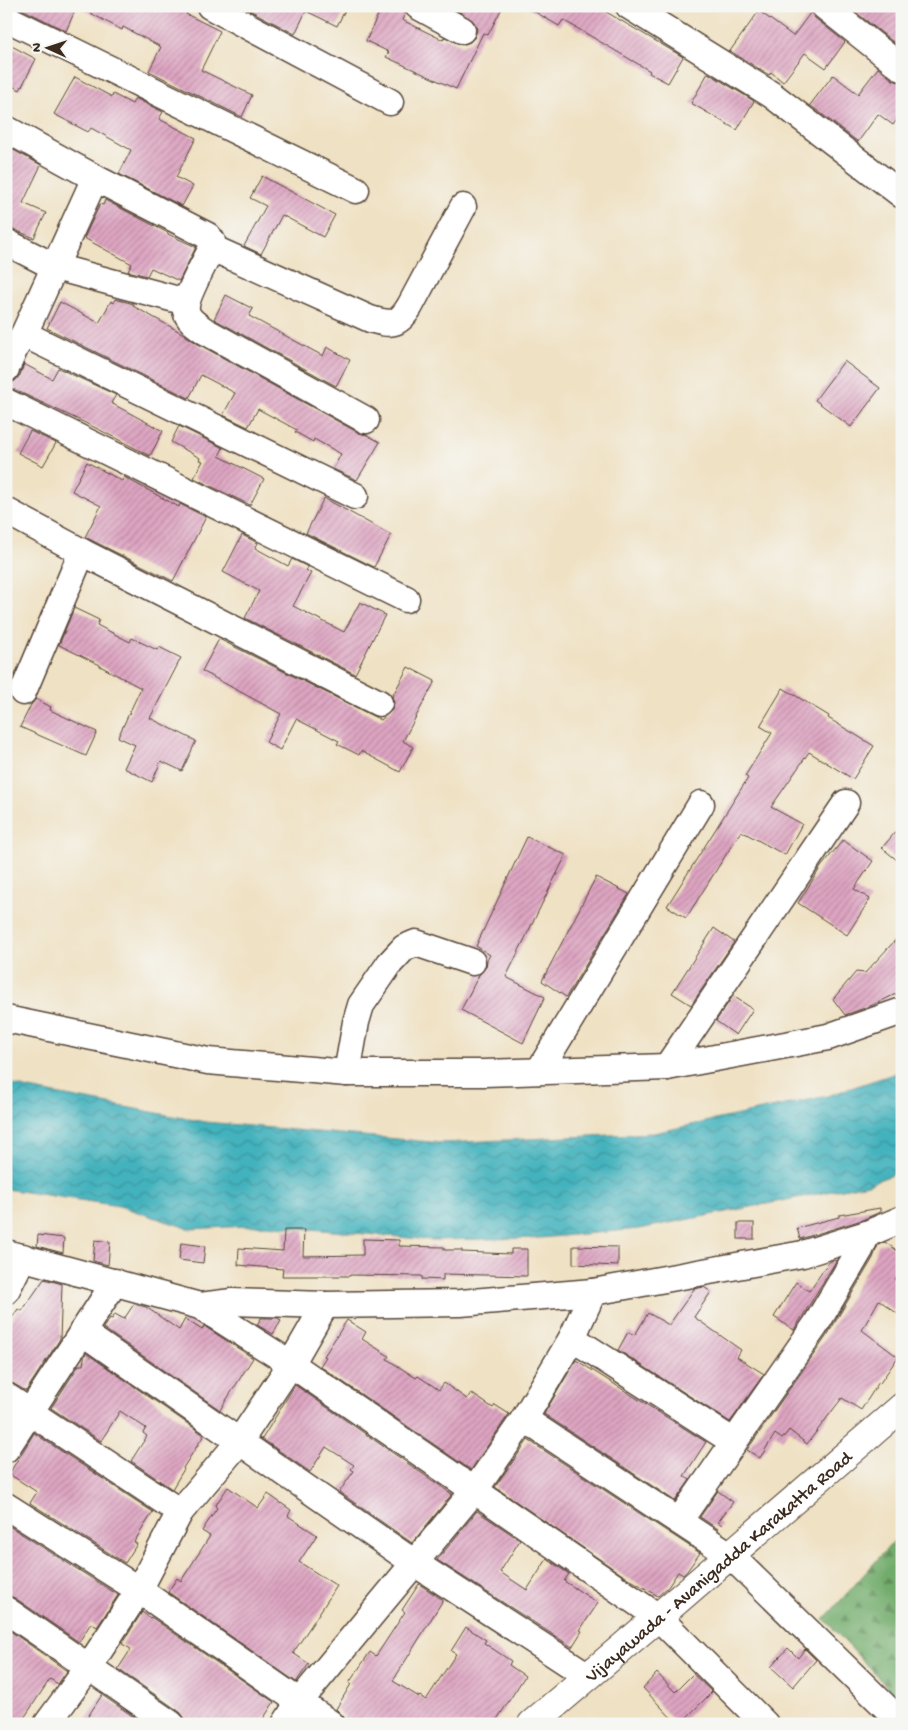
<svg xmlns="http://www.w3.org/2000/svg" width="908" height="1730" font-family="'Gochi Hand',sans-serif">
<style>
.forest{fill:url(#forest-firs);stroke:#566b45}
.water{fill:url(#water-waves);stroke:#3f6e6e}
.building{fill:url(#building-hatch)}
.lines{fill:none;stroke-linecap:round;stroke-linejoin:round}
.minor-casing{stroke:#564537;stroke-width:29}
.major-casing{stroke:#564537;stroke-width:30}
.minor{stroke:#fff;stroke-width:26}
.major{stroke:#fff;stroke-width:28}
.labels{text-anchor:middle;stroke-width:4;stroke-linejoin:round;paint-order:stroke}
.street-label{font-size:19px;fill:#3b2a1e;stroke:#f6f6f2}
</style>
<defs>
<pattern id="forest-firs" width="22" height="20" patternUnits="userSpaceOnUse" patternTransform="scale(1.25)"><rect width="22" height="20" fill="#72ac6c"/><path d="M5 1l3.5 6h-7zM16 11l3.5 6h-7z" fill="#5f8c58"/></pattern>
<pattern id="water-waves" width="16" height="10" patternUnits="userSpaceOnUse" patternTransform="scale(1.25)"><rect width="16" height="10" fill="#43b2bd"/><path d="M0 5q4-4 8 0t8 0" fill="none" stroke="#399199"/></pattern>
<pattern id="building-hatch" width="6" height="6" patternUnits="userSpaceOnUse" patternTransform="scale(1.25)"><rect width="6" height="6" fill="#dea5c2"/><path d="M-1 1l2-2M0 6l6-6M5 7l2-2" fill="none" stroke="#b5879d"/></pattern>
</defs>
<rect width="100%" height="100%" fill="#f6f6f2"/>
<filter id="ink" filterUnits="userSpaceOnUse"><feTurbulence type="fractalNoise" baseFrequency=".02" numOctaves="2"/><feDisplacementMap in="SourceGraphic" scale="10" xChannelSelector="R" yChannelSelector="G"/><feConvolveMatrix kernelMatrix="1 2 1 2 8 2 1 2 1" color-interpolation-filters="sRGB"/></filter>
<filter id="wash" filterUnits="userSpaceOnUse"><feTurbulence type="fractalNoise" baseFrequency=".0096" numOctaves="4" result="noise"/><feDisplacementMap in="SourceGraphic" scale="20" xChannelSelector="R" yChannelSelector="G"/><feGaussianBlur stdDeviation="1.12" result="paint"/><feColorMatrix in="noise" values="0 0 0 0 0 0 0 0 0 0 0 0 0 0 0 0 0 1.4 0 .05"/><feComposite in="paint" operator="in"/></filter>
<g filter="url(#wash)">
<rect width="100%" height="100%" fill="#efe1c3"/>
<polygon class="forest" points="902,1532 902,1703 824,1619"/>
<polygon class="water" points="902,1071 902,1171 868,1184 639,1229 540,1238 432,1240 266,1225 190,1229 119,1206 6,1189 6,1083 29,1089 205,1122 442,1143 654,1133 827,1096"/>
<g id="blocks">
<g class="building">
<polygon points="16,6 176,6 187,12 186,14 220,31 201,70 252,95 242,117 149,71 161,47 123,27 122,30 77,6 66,31"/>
<polygon points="242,6 347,6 337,26 306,11 295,34"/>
<polygon points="382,6 394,6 404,11 405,14 402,20 443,40 444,37 462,45 470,42 475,37 477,29 474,22 457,10 459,6 503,6 488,35 483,33 456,89 386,57 389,52 366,41"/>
<polygon points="525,6 596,6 683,57 668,83 649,73 650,71 563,20 559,26"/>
<polygon points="848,6 902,6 902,49"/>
<polygon points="759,11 793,36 811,12 815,18 845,42 826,68 805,53 783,82 771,72 769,75 730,51"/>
<polygon points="6,43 36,59 20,90 6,83"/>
<polygon points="878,68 893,80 902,83 902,113 893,125 878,114 858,142 810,105 833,75 858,94"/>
<polygon points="708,73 754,101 737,130 691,103"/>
<polygon points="75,77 112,97 113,94 132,104 135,98 163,112 159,119 196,138 176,177 193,186 182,206 119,174 131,150 91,128 88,132 54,114"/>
<polygon points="6,146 41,165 23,203 46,213 34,238 11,228 6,227"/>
<polygon points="262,176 335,215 323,237 282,215 261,254 244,246 266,206 250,198"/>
<polygon points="105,200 168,233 168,234 196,247 179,281 151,268 147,276 128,271 132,264 84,238 100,204 103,205"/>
<polygon points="226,295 253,309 249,316 323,356 327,347 350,360 336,386 214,319"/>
<polygon points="115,299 134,304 133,306 182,333 198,344 359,433 367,435 380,442 357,480 333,469 341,454 314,439 313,442 295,432 297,430 258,409 248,427 223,415 235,393 201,375 189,398 47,328 60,302 99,323 111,301 114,303"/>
<polygon points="844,361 880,388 851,427 815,400"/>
<polygon points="24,364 52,379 58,368 116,395 111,403 163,431 150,456 98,429 13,389 7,387 9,383 15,381 20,375"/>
<polygon points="179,426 223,448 219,456 264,479 250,505 194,478 203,461 199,460 200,458 171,442"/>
<polygon points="30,431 56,443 43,466 18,453"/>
<polygon points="87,462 122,481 124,477 179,507 180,504 206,517 173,581 85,537 101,506 72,491"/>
<polygon points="324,498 391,535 374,567 306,533"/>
<polygon points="242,535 258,543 255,548 288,566 292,559 308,567 306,570 311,573 293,606 344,632 360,602 385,615 355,674 245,618 259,591 223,572"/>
<polygon points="74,608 99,620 97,625 130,642 132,638 157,650 159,647 181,658 150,718 196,741 182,771 161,761 152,782 124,768 135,745 118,737 141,688 100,666 100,665 59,645"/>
<polygon points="219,639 381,720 392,710 394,703 392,697 408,667 435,681 403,741 413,747 400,772 361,751 359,755 337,744 339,741 296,719 280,750 266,742 281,714 202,671"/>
<polygon points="783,688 829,716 828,718 874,746 853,779 809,752 771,807 802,824 785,855 741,831 686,918 667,906 748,778 745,776 772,733 760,726"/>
<polygon points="36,699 51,707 50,710 97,732 86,756 20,727 31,705"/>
<polygon points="902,824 902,864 882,848"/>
<polygon points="527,837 566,855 506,977 545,997 523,1043 461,1010 479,975 486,967 487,960 490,955 476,946"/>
<polygon points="843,840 873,861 854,889 870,899 847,935 798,903 821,867"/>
<polygon points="596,877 629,894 566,997 542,981"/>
<polygon points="714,928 734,942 691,1005 672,993"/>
<polygon points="902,933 902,991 873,1005 845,1015 833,999 856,972 865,973"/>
<polygon points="733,996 753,1009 736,1035 716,1021"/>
<polygon points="880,1208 880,1212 862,1220 800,1239 797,1228 839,1217 839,1215"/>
<rect x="738" y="1223" width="16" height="16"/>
<polygon points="284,1230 304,1230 303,1256 363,1255 363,1239 399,1240 399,1246 444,1247 444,1250 462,1250 462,1252 511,1254 511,1249 527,1249 527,1276 443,1274 443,1280 422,1279 422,1276 350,1275 350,1276 282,1276 283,1269 238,1265 239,1248 283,1251"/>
<polygon points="38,1235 64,1238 63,1253 37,1246"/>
<polygon points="95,1240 110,1242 108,1265 93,1261"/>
<polygon points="885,1242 902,1254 902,1269 895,1279 902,1284 902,1317 879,1300 862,1330 898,1357 880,1383 879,1382 861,1410 842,1398 807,1444 789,1430 782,1439 775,1434 760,1458 747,1450 828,1334 873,1258 878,1245"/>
<polygon points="181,1243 205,1246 203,1263 179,1260"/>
<polygon points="573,1246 618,1247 618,1266 573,1264"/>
<polygon points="834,1260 836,1261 794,1330 774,1317 796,1282 809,1291 829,1262"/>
<polygon points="44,1279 62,1284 60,1339 26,1391 14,1384 6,1381 6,1327 18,1309 22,1311"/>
<polygon points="704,1287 711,1292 694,1317 741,1350 737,1357 764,1374 730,1422 618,1350 628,1332 635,1335 648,1313 669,1325 694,1289"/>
<polygon points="134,1304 146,1307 179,1330 185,1319 202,1330 204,1326 253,1358 220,1410 103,1328 110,1318 112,1319 115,1314 124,1319"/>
<polygon points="261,1318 278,1318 281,1321 273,1334 257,1325"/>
<polygon points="347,1320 366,1332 362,1339 389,1356 387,1359 416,1378 418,1376 439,1390 444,1383 467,1399 471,1393 493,1408 495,1405 509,1414 471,1470 320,1366 326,1357 324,1356"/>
<polygon points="86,1353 204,1435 183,1468 184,1469 172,1489 131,1461 147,1436 143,1433 146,1428 120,1411 101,1441 51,1408 79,1365 83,1365 84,1358"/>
<polygon points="576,1360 706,1442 684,1476 690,1480 675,1501 544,1414"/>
<polygon points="295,1385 452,1494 412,1543 339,1492 354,1471 351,1469 354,1465 326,1447 310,1472 262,1439"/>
<polygon points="34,1433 153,1512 134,1542 137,1544 125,1563 30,1503 37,1492 9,1474"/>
<polygon points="528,1440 700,1553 687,1571 683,1575 678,1572 668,1587 658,1596 621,1574 495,1487"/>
<polygon points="228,1487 258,1508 268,1494 291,1510 288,1516 317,1535 299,1562 337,1586 293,1653 309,1664 296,1682 168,1592 177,1578 181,1581 210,1536 202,1531 217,1508 215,1506"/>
<polygon points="718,1491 733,1502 718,1522 722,1525 718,1529 700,1517"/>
<polygon points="477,1511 520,1540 500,1572 527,1590 547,1559 569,1574 564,1581 598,1603 580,1630 582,1631 572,1647 437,1560"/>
<polygon points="6,1524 118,1595 97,1627 91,1623 79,1642 15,1598 6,1595"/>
<polygon points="419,1584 443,1600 393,1681 419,1697 420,1696 426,1700 456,1654 451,1651 466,1627 486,1640 484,1643 511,1661 509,1665 525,1676 494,1724 346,1724 344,1717 336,1709 351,1684 349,1683 370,1652 376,1656 405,1612 402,1610"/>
<polygon points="142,1612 150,1618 151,1617 274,1702 260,1724 186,1724 184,1717 180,1712 118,1669 131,1649 122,1644"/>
<polygon points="6,1628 67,1671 58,1684 50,1679 20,1724 6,1724"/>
<polygon points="788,1648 798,1658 805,1649 816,1660 793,1687 771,1667"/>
<polygon points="657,1673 675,1692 693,1674 712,1692 680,1724 677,1724 643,1688"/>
<polygon points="102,1695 144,1724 83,1724"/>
</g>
</g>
</g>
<g filter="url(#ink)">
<use href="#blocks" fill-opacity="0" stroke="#564537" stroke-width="1"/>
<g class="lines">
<defs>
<g id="minor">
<polyline points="210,6 390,102"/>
<polyline points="418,6 462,30"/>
<polyline points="629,6 772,95 902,195"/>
<polyline points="824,6 902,68"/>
<polyline points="6,18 356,190"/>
<path d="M6 129 95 178 208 236 212 241V248C205 262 184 298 186 311 188 320 198 326 205 331L366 420"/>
<polyline points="6,242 55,267 186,302"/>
<path d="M212 248 370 319C391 325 398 326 410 306L463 207"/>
<polyline points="24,334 355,496"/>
<polyline points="6,369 15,348 24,334 95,178"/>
<polyline points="6,402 406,599"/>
<polyline points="6,511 82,552 379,703"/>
<polyline points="23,692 82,552"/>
<polyline points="6,1019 208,1061 347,1073 484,1073 667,1067 828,1037 902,1011"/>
<polyline points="667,1067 846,803"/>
<polyline points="539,1071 701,804"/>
<polyline points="347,1073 356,1022 361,1005 390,963 404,948 416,943 472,962"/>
<polyline points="6,1253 200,1306 232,1302 325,1305 460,1303 593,1292 803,1254 867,1234 902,1219"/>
<polyline points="6,1291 23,1257"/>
<polyline points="200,1306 291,1364 658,1617 765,1724"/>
<polyline points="82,1332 413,1562 588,1676"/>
<polyline points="572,1338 734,1442"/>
<polyline points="6,1396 180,1512"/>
<polyline points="524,1419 730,1555 902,1723"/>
<polyline points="6,1449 115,1282"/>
<polyline points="6,1506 139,1590 331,1724"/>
<polyline points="679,1521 815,1326 860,1250 867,1234"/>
<polyline points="6,1610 171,1724"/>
<polyline points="47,1724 88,1668 139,1590 180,1512 239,1442 291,1364 325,1305"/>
<polyline points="285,1724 299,1702 474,1491 524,1419 572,1338 593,1292"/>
</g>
<g id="major">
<path id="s1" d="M532 1724 658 1617 902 1407"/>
</g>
</defs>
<use href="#minor" class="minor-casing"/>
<use href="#major" class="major-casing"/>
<use href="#minor" class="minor"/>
<use href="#major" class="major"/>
</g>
</g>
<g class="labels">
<g class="street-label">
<text dy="7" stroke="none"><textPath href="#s1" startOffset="244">Vijayawada - Avanigadda Karakatta Road</textPath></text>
</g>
</g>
<rect width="908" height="1730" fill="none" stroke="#f6f6f2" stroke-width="25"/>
<g transform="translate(48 48) rotate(273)" stroke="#f6f6f2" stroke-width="4" paint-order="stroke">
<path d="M0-4L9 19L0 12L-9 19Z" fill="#3b2a1e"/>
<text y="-8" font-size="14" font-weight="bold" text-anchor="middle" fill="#3b2a1e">N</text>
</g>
</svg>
